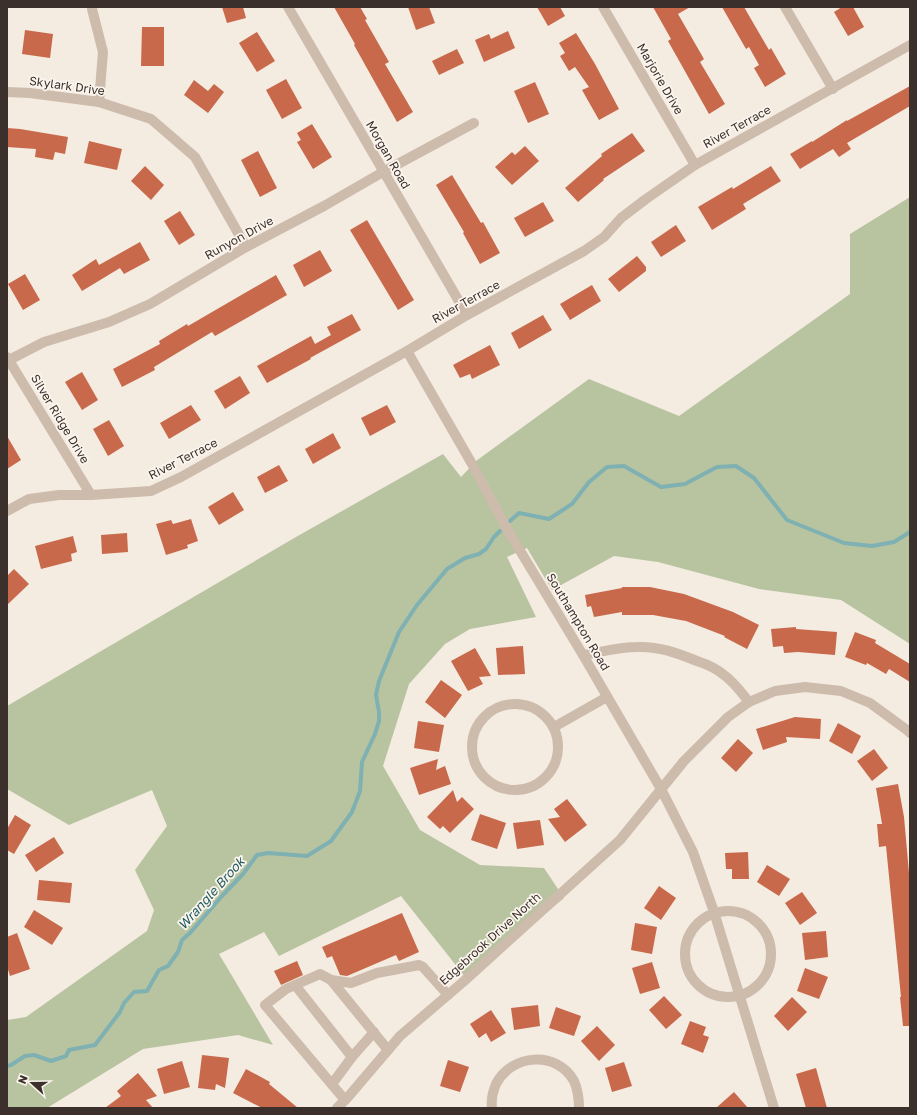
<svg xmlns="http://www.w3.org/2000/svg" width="917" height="1115" font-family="'Golos Text',sans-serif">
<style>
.green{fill:#b8c4a0}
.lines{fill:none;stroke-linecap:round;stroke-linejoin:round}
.stream{stroke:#7fb0b2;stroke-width:4}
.building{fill:#c8694b}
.minor{stroke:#cdbbac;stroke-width:10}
.labels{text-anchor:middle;stroke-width:3.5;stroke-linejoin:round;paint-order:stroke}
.street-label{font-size:12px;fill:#3b302b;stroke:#fbf5ee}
.water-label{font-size:13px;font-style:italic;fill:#1f5a5e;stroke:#fbf5ee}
</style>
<rect width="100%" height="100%" fill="#f4ebe1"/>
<polygon class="green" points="910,197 910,644 841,600 759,589 658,562 614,556 552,590 527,548 507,557 536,617 470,629 445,644 409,684 383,766 420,830 480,865 544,868 564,898 466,978 401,896 279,956 264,932 219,954 273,1045 238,1035 143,1049 47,1108 7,1108 7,1020 26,1017 147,931 154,910 135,870 167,826 152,790 69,825 7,789 7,706 296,537 443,454 461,477 476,461 589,379 679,416 850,294 850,234"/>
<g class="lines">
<g class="stream">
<polyline points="510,521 519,513 549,519 572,504 589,482 607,467 624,466 661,487 685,484 717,467 736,466 754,478 787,520 844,543 872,546 894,542 910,532"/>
<polyline points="7,1066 11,1065 25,1056 34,1055 51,1061 66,1056 69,1050 95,1045 120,1012 124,1003 134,992 147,991 159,970 168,966 178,952 182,940 190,933 222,896 243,874 257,855 268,853 307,856 331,841 352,812 360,791 362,762 375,734 379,721 379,712 376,695 379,681 399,632 417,605 447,569 465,558 479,554 486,549 494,537 500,531"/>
</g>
</g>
<g class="building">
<polygon points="222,7 243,7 246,18 227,23"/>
<polygon points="334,7 360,7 367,19 365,20 389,62 385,64 413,112 397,122 354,45 355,44"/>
<polygon points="408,7 429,7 435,23 416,30"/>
<polygon points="537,7 560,7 565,16 548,26"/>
<polygon points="653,7 690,7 678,14 704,59 700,62 725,104 709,114 668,41 671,39"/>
<polygon points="722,7 744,7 769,50 771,48 786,74 765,87 754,68 759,65 749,47 746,49"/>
<polygon points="842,7 853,7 864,27 848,36 834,12"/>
<polygon points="142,27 164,27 164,66 141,66"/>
<polygon points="25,30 53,34 50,58 22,54"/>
<polygon points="508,31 515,48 484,62 475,40 489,34 491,39"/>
<polygon points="257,32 275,61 257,72 239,43"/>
<polygon points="576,33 595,64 619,109 599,120 582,90 589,87 575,67 569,71 560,56 565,53 559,43"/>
<polygon points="457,49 464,63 439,75 432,61"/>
<polygon points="286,79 302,108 282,119 266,90"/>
<polygon points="194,80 208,91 214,84 224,92 208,113 184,95"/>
<polygon points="535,82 549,114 528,123 514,91"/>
<polygon points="910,86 910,106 847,143 851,149 839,157 833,149 800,169 790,154 812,141 812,142 847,120 847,121"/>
<polygon points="312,124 332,157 313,169 297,142 301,140 297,133"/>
<polygon points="7,128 20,129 68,137 65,154 55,152 53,160 35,157 36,149 7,147"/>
<polygon points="632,133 645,151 603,179 604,180 578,202 565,188 602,156 601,154"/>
<polygon points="89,141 122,149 117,170 84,163"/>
<polygon points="525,146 539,161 512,185 495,167 512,152 515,155"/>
<polygon points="258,151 277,188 260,197 241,160"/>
<polygon points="145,166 164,185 151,200 131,181"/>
<polygon points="771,166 781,181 743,204 746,209 712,230 698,207 732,187 733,189"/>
<polygon points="452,175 481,223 483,222 500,253 480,264 463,233 464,232 436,185"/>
<polygon points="543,202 554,221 525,237 514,218"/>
<polygon points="180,211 195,235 179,245 164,221"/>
<polygon points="367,220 414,300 398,310 350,230"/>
<polygon points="676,225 686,241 661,257 651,242"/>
<polygon points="140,242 150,260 124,274 120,268 82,291 72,275 96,259 99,265"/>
<polygon points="320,250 332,271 304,287 293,265"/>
<polygon points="637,256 646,267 646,271 619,292 608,279"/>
<polygon points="25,274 40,300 23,310 8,284"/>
<polygon points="276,275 287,295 215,336 212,332 154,367 155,370 122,387 113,369 160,344 159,341 187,324 188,326"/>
<polygon points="592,285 601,301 570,320 560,304"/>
<polygon points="352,314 361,330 310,358 311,359 267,383 257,366 311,336 315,344 331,335 327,327"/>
<polygon points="543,315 552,330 519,349 511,333"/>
<polygon points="490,345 500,365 472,379 470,374 460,378 453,365"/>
<polygon points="82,372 98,400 82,410 65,382"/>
<polygon points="240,376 250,393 225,409 214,391"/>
<polygon points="191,405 201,420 169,439 160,423"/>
<polygon points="387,405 396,422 370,436 361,418"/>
<polygon points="109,420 124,446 108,456 93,429"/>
<polygon points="333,433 341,448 313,464 305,449"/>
<polygon points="7,436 21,460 7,469"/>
<polygon points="279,465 288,481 265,493 257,477"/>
<polygon points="233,492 244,510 219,525 208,507"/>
<polygon points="191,519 198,541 187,545 188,548 166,555 156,524 171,520 173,524"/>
<polygon points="127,533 128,552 102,554 101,535"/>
<polygon points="73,536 77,552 71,554 72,561 41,569 35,546"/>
<polygon points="14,569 29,584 7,605 7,576"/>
<polygon points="622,587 650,587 684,594 733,612 759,625 747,649 724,637 725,636 686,621 653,615 622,615 622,612 594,617 591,606 587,607 585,595 622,588"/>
<polygon points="796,627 796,629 837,632 835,655 798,652 784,653 783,646 773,647 771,629"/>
<polygon points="855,632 876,640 875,643 910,664 910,682 889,669 886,674 867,663 866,665 845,657"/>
<polygon points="523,646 525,674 498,675 496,648"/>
<polygon points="475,648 491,676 479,677 483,684 468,691 451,661"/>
<polygon points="441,680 462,695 445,718 425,702"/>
<polygon points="795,717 821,719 820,739 786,737 787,742 763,750 756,729"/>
<polygon points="418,721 444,725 439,752 414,748"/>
<polygon points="838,723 861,736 852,754 829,741"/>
<polygon points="738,739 753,753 736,772 721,758"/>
<polygon points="874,749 888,768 872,781 857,761"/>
<polygon points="438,759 436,770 445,766 451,784 419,795 410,768"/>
<polygon points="898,784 904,817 910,884 910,1026 903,1026 900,997 901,997 886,846 879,847 877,824 882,824 876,788"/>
<polygon points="453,790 457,802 462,797 474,809 450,833 443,826 440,829 427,817"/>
<polygon points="567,799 587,825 565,842 548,819 560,817 554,809"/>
<polygon points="480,814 506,823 497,849 471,840"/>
<polygon points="15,815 31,825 14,854 7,850 7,829"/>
<polygon points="540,820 544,845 517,849 513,823"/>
<polygon points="54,837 64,853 36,872 25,855"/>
<polygon points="748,852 749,879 732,879 732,869 726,869 725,853"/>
<polygon points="767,865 790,879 779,896 757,882"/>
<polygon points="39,880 72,883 70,903 37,900"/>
<polygon points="659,886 676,898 661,920 644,908"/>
<polygon points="802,892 817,913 800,925 785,903"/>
<polygon points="34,910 63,928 52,945 24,927"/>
<polygon points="402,913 419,952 399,961 396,955 347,976 340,975 332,956 327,958 322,947"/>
<polygon points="635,923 657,927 652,954 631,950"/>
<polygon points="826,931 828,957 805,960 802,933"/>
<polygon points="17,933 30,969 10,976 7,966 7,937"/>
<polygon points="297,961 303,975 281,985 274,971"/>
<polygon points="652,962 660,988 640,994 632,968"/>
<polygon points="805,968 828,977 819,999 797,991"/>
<polygon points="664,996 682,1015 666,1029 649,1010"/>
<polygon points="792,997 807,1012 788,1031 774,1016"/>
<polygon points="538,1005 540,1026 514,1030 511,1008"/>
<polygon points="556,1007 581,1016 574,1036 549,1028"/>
<polygon points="491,1010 506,1033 491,1042 486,1033 479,1038 470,1024"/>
<polygon points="690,1021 706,1027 703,1035 709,1037 703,1053 681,1044"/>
<polygon points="597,1026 615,1045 599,1061 581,1041"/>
<polygon points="202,1055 229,1058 225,1088 216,1084 215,1090 198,1088"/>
<polygon points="448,1060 469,1067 460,1092 440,1086"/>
<polygon points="182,1061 190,1087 164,1094 157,1069"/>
<polygon points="624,1062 632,1086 612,1092 605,1068"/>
<polygon points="816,1068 827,1108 806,1108 796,1074"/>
<polygon points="246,1069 270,1082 269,1084 298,1108 262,1108 233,1093"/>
<polygon points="138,1073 157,1096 146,1100 153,1108 105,1108 121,1096 117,1091"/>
<polygon points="734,1092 748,1108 716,1108"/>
</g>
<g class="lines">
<g class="minor">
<polyline points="288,7 467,315"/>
<polyline points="603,7 695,165"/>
<polyline points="785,7 833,89"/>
<polyline points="92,9 103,52 99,102"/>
<polyline points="7,92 30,93 99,102 151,119 195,157 246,247"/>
<polyline points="407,351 472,464 507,529 583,655 661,789 693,852 714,912 774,1108"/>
<polyline points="7,357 91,495"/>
<polyline points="9,360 44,342 109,322 150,304 246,247 324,206 383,172 474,123"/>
<polyline points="7,511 29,499 59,495 91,495 151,491 181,477 407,351 467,315 584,251 604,237 621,218 646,199 695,165 910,45"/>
<path d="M583 655C601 652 619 647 637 647 659 646 677 653 697 661 706 664 716 668 724 675 734 682 741 692 749 702"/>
<circle cx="515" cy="747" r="43"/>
<polyline points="554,727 607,697"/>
<circle cx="728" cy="954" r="43"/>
<polyline points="331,980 351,983 377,973 419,965 423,967 448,995"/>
<polyline points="295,985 352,1057"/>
<polyline points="332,1084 352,1057 374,1032"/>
<polyline points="345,1100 265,1005 286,989 320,974 331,980 388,1050"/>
<polyline points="337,1108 348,1097 400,1036 463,982 620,840 684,761 728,717 749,702 775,691 805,687 841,691 870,703 907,730 910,733"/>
<path d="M492 1108C491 1100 493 1091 496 1084 511 1054 557 1050 574 1081 578 1090 579 1098 579 1108"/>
</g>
</g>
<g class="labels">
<g class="street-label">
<text transform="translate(660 79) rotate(60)" y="4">Marjorie Drive</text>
<text transform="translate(67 86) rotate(8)" y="4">Skylark Drive</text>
<text transform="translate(737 127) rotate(-29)" y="4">River Terrace</text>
<text transform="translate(388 155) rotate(60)" y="4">Morgan Road</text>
<text transform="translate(239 238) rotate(-29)" y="4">Runyon Drive</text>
<text transform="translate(466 302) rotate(-29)" y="4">River Terrace</text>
<text transform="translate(60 419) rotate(59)" y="4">Silver Ridge Drive</text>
<text transform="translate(183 459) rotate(-27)" y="4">River Terrace</text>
<text transform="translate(578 622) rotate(59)" y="4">Southampton Road</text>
<text transform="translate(490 939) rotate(-42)" y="4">Edgebrook Drive North</text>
</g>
<g class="water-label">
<text transform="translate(211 893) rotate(-48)" y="5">Wrangle Brook</text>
</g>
</g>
<rect width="917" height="1115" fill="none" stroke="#3b302b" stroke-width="16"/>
<g transform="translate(32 1083) rotate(291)" stroke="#fbf5ee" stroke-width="3" paint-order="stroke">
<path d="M0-3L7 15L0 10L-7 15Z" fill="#3b302b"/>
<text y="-6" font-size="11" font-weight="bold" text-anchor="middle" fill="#3b302b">N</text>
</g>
</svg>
